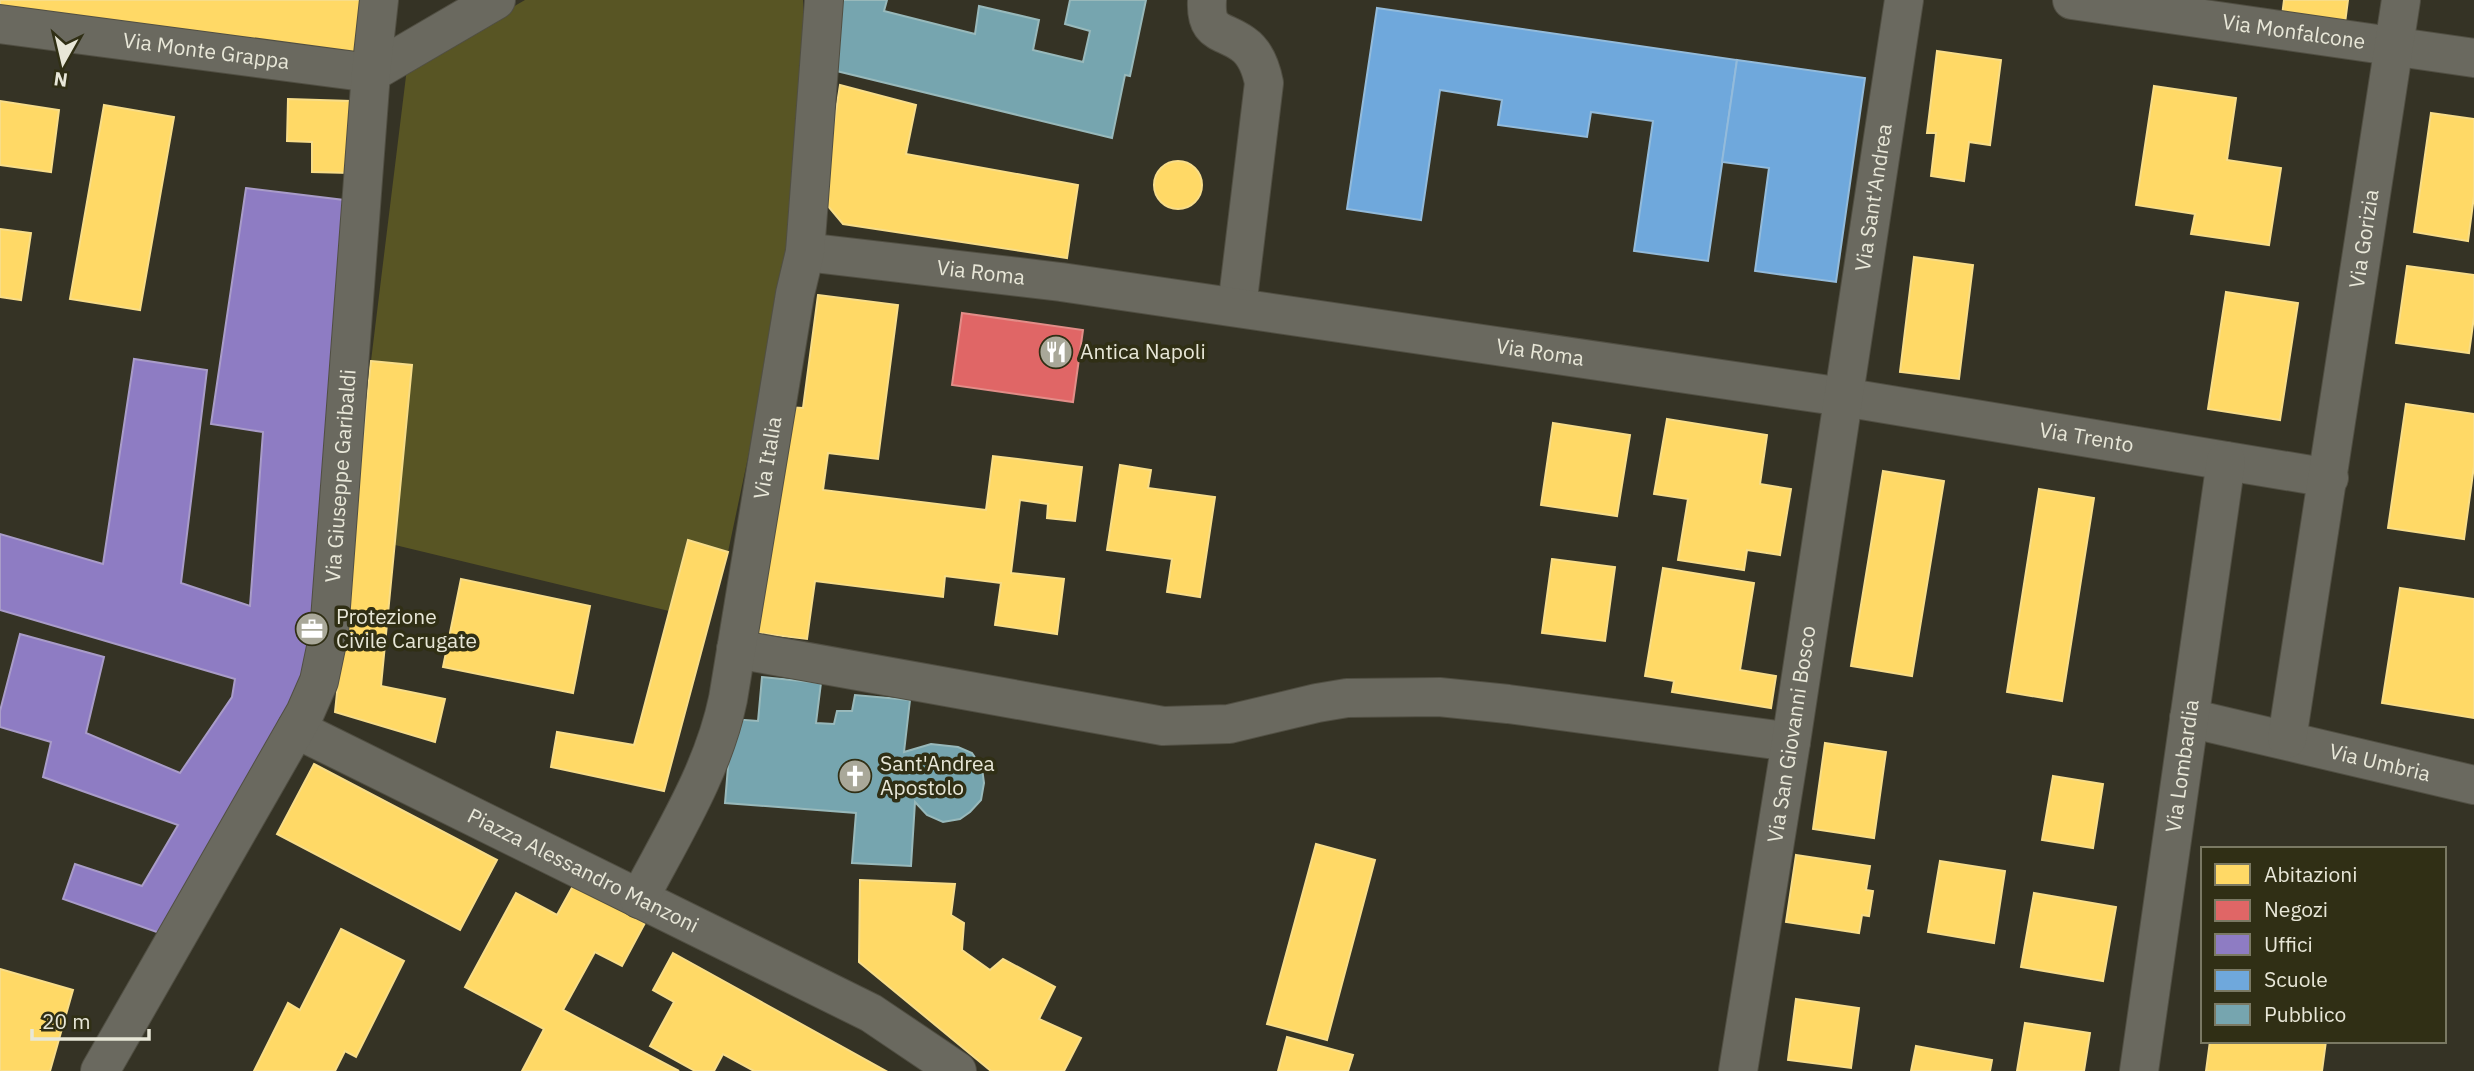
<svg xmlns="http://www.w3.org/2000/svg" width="2474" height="1071" font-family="'IBM Plex Sans',sans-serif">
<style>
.green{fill:#585524}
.homes{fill:#ffd966;stroke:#f8dd88;stroke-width:2}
.shops{fill:#e06666;stroke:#e28d88;stroke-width:2}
.offices{fill:#8e7cc3;stroke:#a99cc9;stroke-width:2}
.schools{fill:#6fa8dc;stroke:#93bbdb;stroke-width:2}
.public{fill:#76a5af;stroke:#98b9bb;stroke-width:2}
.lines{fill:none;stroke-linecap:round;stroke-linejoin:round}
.minor-casing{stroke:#514f43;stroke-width:40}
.minor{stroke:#6a695f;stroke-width:38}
.labels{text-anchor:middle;stroke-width:7;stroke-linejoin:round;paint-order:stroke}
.street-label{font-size:21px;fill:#e8e7d8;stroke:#302f15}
.poi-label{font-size:21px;fill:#e8e7d8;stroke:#302f15;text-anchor:start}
</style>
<rect width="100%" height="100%" fill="#353325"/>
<polygon class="green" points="525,0 803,0 805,127 792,249 728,552 688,540 669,611 395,545 411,365 371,361 407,68"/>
<g class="homes">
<polygon points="0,0 363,0 355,61 0,20"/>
<polygon points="2284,0 2348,0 2344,31 2281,24"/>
<polygon points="1937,51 2001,60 1990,145 1969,142 1964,181 1931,176 1936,133 1927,133"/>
<polygon points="840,85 916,105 906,154 1078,185 1067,258 843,224 822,199"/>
<polygon points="2154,86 2236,98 2227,160 2281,168 2269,245 2191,234 2195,214 2136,205"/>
<polygon points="288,99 351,101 349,173 312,172 312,142 287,141"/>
<polygon points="0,101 59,110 51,172 0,165"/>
<polygon points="104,105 174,117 140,310 70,299"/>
<polygon points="2431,113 2474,119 2474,196 2468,241 2414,232"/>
<circle cx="1178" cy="185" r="24"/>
<polygon points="0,229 31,233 21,300 0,297"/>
<polygon points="1914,257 1973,265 1959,379 1900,372"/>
<polygon points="2407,266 2474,275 2474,317 2469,353 2396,343"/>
<polygon points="2226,292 2298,303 2280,420 2208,409"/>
<polygon points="818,295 898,305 878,459 828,453 823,490 986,510 993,456 1082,467 1075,521 1047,518 1048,504 1020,500 1011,573 1064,579 1057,634 995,625 1001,583 945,576 943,597 815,581 807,639 758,633 786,407 803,408"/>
<polygon points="371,361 412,365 381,686 445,699 435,742 335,712"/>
<polygon points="2406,404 2474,414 2474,466 2464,539 2388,528"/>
<polygon points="1667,419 1767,435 1760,484 1791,489 1780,555 1747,550 1744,570 1678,560 1688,499 1654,494"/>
<polygon points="1553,423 1630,435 1617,516 1541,505"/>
<polygon points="1120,465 1151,470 1148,488 1215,497 1200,597 1167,592 1172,559 1107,550"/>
<polygon points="1883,471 1944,481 1912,676 1851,666"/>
<polygon points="2039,489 2094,498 2062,701 2007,692"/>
<polygon points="688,540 728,552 664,791 551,767 557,732 634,745"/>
<polygon points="1552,559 1615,567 1605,641 1542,633"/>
<polygon points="1663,568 1754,583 1740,670 1776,676 1771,708 1672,692 1674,681 1645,676"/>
<polygon points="461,579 590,606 573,693 443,667"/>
<polygon points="2400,588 2474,599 2474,718 2382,703"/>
<polygon points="1825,743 1886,752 1874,838 1813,829"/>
<polygon points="314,764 497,860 460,930 277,834"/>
<polygon points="2053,776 2103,784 2093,848 2042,840"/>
<polygon points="1316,844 1375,860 1327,1040 1267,1024"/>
<polygon points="1796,855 1870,866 1866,890 1873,891 1869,916 1862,915 1859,933 1786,922"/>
<polygon points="1940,861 2005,871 1994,943 1928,932"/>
<polygon points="860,880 955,884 951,915 964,923 962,950 990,970 1003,959 1055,987 1039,1019 1081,1038 1064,1071 991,1071 859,962"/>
<polygon points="574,884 645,923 622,966 595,952 563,1010 679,1071 522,1071 544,1029 465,987 516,893 557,915"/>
<polygon points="2034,893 2116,907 2103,981 2021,967"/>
<polygon points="341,929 404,961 356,1057 345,1051 335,1071 254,1071 288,1003 300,1010"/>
<polygon points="673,953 886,1071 754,1071 723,1054 714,1071 695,1071 650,1046 674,1002 653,990"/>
<polygon points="0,969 73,990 50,1071 0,1071"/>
<polygon points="1796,999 1859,1008 1851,1068 1788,1060"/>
<polygon points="2025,1023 2090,1033 2084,1071 2017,1071"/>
<polygon points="1287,1037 1353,1055 1348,1071 1278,1071"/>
<polygon points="2210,1041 2326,1041 2322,1071 2206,1071"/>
<polygon points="1916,1046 1992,1060 1990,1071 1911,1071"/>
</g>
<polygon class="shops" points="962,313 1083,330 1073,402 952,385"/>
<polygon class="offices" points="246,188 352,201 320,643 171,937 63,899 75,864 142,886 178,825 43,777 51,742 0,727 0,711 20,634 104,657 86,733 180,773 232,697 235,679 0,610 0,534 103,564 134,359 207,370 181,583 250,606 263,432 211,424"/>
<g class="schools">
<polygon points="1377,8 1737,60 1708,261 1634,251 1653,121 1591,112 1587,137 1498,125 1502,100 1440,90 1421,220 1347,209"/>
<polygon points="1737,60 1865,78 1836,282 1755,271 1769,168 1722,162"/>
</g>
<g class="public">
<polygon points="836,0 887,0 884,11 975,34 979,6 1039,20 1033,50 1083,62 1090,31 1065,24 1070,0 1146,0 1130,76 1125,75 1112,138 824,68"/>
<polygon points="762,677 821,683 816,723 834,724 837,711 852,711 855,695 910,700 904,752 931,744 958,747 972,753 982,768 984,783 981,800 970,812 960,819 943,822 927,815 915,802 911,866 852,863 856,813 725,803 732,719 758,721"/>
</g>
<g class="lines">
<defs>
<g id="minor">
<path d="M1207 0C1205 35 1222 29 1243 44 1256 53 1261 68 1264 83L1237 307"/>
<path id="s1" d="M2072 0 2474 58"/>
<path id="s2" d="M0 24 371 73"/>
<polyline points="371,73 496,0"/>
<path id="s3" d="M805 252 1061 282 1843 397 2329 478"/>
<polyline points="736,649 1163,726 1229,724 1317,703 1347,698 1439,697 1508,704 1791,742"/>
<path id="s4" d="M2189 718 2474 785"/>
<path id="s5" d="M296 729 871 1013 957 1071"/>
<path id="s6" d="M2287 739 2401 0"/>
<path id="s7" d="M639 899C673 834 713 771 728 699L795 294 805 252 824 0"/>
<path id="s8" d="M100 1071 305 713 319 681 329 633 371 73 379 0"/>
<path id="s9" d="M1738 1071 1791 742 1904 0"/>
<path id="s10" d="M2139 1071 2226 461"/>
</g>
</defs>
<use href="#minor" class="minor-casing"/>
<use href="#minor" class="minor"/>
</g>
<defs>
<symbol id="restaurant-disc" viewBox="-11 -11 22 22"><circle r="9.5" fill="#a9a899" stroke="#302f15"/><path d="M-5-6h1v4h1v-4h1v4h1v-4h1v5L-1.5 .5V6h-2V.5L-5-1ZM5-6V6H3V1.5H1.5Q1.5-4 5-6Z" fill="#fff"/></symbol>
<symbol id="office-disc" viewBox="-11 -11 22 22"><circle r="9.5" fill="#a9a899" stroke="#302f15"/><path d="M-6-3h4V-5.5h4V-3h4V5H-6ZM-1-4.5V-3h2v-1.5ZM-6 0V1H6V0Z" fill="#fff"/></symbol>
<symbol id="church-disc" viewBox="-11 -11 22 22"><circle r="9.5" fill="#a9a899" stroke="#302f15"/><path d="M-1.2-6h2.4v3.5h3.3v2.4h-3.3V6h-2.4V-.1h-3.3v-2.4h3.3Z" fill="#fff"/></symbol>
</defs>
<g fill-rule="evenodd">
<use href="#restaurant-disc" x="1037" y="333" width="38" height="38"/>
<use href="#office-disc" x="293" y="610" width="38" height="38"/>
<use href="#church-disc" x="836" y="757" width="38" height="38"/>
</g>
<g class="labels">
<g class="street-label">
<text dy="7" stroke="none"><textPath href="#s1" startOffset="224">Via Monfalcone</textPath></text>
<text dy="7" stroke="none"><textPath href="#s2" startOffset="208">Via Monte Grappa</textPath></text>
<text dy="7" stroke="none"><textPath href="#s9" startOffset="884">Via Sant'Andrea</textPath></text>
<text dy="7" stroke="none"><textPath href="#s6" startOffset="506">Via Gorizia</textPath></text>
<text dy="7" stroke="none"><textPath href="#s3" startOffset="177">Via Roma</textPath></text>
<text dy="7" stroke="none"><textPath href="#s3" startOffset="742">Via Roma</textPath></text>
<text dy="7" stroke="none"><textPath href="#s3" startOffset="1295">Via Trento</textPath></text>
<text dy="7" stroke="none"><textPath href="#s7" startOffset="464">Via Italia</textPath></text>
<text dy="7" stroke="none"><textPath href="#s8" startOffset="654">Via Giuseppe Garibaldi</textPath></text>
<text dy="7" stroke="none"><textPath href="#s9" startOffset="341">Via San Giovanni Bosco</textPath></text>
<text dy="7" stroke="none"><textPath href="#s4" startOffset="196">Via Umbria</textPath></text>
<text dy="7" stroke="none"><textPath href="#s10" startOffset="308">Via Lombardia</textPath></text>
<text dy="7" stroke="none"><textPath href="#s5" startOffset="320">Piazza Alessandro Manzoni</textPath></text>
</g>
<g class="poi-label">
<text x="1080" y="359">Antica Napoli</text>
<text x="336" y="624">Protezione<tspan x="336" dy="24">Civile Carugate</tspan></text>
<text x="880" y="771">Sant'Andrea<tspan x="880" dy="24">Apostolo</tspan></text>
</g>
</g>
<rect x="2201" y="847" width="245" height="196" fill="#302f15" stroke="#7a7963" stroke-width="2"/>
<rect x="2215" y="864" width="35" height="21" fill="#ffd966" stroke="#7a7963" stroke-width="2"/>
<text x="2264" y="882" font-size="21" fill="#e8e7d8">Abitazioni</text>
<rect x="2215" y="900" width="35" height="21" fill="#e06666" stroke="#7a7963" stroke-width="2"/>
<text x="2264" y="917" font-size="21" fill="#e8e7d8">Negozi</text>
<rect x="2215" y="934" width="35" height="21" fill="#8e7cc3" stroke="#7a7963" stroke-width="2"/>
<text x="2264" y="952" font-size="21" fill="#e8e7d8">Uffici</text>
<rect x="2215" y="970" width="35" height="21" fill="#6fa8dc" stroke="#7a7963" stroke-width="2"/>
<text x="2264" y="987" font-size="21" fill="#e8e7d8">Scuole</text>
<rect x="2215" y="1004" width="35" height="21" fill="#76a5af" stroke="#7a7963" stroke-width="2"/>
<text x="2264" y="1022" font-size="21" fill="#e8e7d8">Pubblico</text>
<g transform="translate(63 63) rotate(188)" stroke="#302f15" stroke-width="5" paint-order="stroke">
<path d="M0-5L12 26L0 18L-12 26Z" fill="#e8e7d8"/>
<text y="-10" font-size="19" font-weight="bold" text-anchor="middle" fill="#e8e7d8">N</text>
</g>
<path d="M32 1029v10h117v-10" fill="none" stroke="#e8e7d8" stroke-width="3.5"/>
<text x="42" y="1029" font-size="21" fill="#e8e7d8" stroke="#302f15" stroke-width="5" paint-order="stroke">20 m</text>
</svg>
